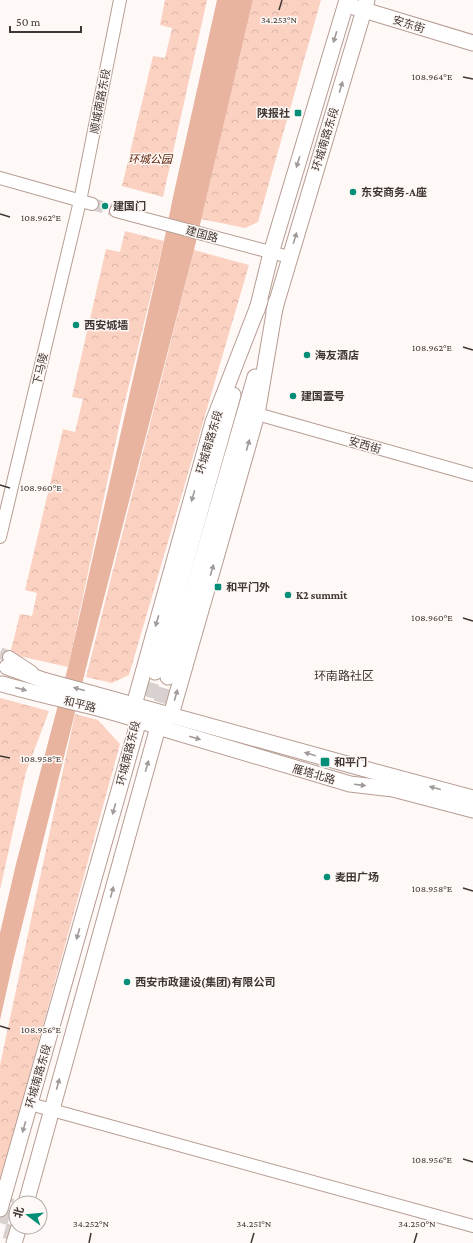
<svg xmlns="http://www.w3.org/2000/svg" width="473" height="1243" font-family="'Crimson Pro','Noto Sans SC',serif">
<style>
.park{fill:url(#park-crowns)}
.water{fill:#e8b49f}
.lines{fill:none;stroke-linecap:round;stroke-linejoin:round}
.minor-tunnel{stroke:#d8d1cf;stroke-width:12;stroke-dasharray:12 6;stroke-linecap:butt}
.major-tunnel{stroke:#d8d1cf;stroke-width:15;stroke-dasharray:15 8;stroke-linecap:butt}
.minor-casing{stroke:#b69d93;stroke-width:14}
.major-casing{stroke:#b69d93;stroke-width:17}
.minor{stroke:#fff;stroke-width:12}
.major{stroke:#fff;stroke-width:15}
.oneway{fill:#a09a98}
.ticks{fill:none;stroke:#403632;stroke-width:1.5}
.poi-dot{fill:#048e77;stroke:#fef8f6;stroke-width:1.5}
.labels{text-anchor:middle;stroke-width:3;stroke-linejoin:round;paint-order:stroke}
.street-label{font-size:11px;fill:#403632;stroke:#fef8f6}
.poi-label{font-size:11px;font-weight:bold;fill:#403632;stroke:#fef8f6;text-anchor:start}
.park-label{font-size:11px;font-style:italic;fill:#591d00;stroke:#fef8f6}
.neighbourhood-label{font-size:12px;fill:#403632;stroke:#fef8f6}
.ticks-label{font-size:10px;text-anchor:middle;fill:#403632;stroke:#fef8f6;stroke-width:3;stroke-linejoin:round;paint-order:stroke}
</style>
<defs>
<pattern id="park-crowns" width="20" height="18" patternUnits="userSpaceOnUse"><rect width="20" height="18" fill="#fbd2c2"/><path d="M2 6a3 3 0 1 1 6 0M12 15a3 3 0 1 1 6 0" fill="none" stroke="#d8b5a7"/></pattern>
</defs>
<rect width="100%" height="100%" fill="#fef8f6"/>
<g class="park">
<polygon points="165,0 207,0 163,197 122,186 153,56 165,58 172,28 160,25"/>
<polygon points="253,0 321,0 258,222 245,228 201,219"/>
<polygon points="125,231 164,241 120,422 68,667 10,654 20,614 32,616 37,593 25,590 63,429 75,432 83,399 72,397 106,249 120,252"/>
<polygon points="194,250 249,265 129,675 112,683 86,677"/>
<polygon points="0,698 49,711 26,772 0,890"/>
<polygon points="75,714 98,720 120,744 0,1183 0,1065"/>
</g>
<polygon class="water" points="217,0 253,0 194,250 90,652 13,962 0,1020 0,933 16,864 68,667 164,241 173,197"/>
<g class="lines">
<g class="minor-tunnel">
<polyline points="92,204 116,211"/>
<polyline points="0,653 9,657"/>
</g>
<g class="major-tunnel">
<polyline points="141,719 155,672"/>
<polyline points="155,725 168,677"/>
<polyline points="0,1223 7,1197"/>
<polyline points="10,1240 16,1217"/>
</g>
<defs>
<g id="minor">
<polyline points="0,178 92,204"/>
<polyline points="116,211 289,257"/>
<polyline points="257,414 473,475"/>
<polyline points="0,537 80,201 120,0"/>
<polyline points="9,657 32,672"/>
<polyline points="30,1104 473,1226"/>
</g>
<g id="major">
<polyline points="354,7 473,43"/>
<polyline points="257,310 271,253 347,0"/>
<polyline points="274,311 367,0"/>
<polyline points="7,667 43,680 365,769 473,798"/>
<polyline points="155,672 233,395"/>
<polyline points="168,677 255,377"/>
<path d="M2 684C54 699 108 708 158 727L350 784 393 789 473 810"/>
<polyline points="26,1203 158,727 171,715 250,439 257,414 276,302"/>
<polyline points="0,1209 139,720 134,705 213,422 260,301"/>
<polyline points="14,1243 19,1227"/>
</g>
</defs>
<use href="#minor" class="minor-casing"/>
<use href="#major" class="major-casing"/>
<use href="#minor" class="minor"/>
<use href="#major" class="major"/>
</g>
<defs><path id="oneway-solid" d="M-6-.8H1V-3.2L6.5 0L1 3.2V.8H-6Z"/></defs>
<g class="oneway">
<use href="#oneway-solid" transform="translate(335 37) rotate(107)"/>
<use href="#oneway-solid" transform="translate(341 87) rotate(-73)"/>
<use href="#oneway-solid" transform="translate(298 162) rotate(107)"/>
<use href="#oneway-solid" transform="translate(295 238) rotate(-73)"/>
<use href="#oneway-solid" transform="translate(248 445) rotate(-74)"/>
<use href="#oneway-solid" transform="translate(193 496) rotate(106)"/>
<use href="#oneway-solid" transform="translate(212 570) rotate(-74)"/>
<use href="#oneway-solid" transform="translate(157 621) rotate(106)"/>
<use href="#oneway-solid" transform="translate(21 689) rotate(15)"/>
<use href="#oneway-solid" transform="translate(79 689) rotate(-165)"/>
<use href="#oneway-solid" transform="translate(176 695) rotate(-74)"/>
<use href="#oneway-solid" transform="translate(195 738) rotate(16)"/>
<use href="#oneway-solid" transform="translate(310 754) rotate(-164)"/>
<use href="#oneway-solid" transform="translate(147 766) rotate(-74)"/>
<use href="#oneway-solid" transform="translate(360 785) rotate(7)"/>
<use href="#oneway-solid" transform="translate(435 788) rotate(-165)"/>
<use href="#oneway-solid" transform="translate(114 809) rotate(106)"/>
<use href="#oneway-solid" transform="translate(112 892) rotate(-75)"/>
<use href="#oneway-solid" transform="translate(78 934) rotate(106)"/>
<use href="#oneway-solid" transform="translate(58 1084) rotate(-75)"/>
<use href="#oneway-solid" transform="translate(24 1127) rotate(106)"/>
</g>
<path class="ticks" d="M279 10 282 0M463 77 473 79M0 214 10 217M463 347 473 350M0 485 10 488M463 618 473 621M0 756 10 758M463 888 473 891M0 1026 10 1029M463 1159 473 1162M89 1243 91 1233M251 1243 254 1233M414 1243 417 1233"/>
<g class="poi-dot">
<rect x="294" y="109" width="8" height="8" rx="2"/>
<circle cx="353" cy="192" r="4"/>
<circle cx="105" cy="206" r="4"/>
<circle cx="76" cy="325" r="4"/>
<circle cx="307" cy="355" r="4"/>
<circle cx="293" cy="396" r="4"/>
<rect x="214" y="583" width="8" height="8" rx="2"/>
<circle cx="288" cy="595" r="4"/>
<rect x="320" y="757" width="10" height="10" rx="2"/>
<circle cx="327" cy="877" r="4"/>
<circle cx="127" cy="982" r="4"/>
</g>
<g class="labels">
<g class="street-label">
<text transform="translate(409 24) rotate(17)" y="4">安东街</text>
<text transform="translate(100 101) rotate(-79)" y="4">顺城南路东段</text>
<text transform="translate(325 139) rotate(-73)" y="4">环城南路东段</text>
<text transform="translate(202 234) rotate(15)" y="4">建国路</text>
<text transform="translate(40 369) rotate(-77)" y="4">下马陵</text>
<text transform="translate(209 442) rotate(-73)" y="4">环城南路东段</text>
<text transform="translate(365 445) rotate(16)" y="4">安西街</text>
<text transform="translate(80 704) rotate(14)" y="4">和平路</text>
<text transform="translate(128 753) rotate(-76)" y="4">环城南路东段</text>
<text transform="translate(314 774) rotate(16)" y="4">雁塔北路</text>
<text transform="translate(38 1076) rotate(-74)" y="4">环城南路东段</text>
</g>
<g class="poi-label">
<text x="290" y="117" text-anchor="end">陕报社</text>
<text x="361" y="196">东安商务-A座</text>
<text x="113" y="210">建国门</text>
<text x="84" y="329">西安城墙</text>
<text x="315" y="359">海友酒店</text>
<text x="301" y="400">建国壹号</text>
<text x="226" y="591">和平门外</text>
<text x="296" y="599">K2 summit</text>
<text x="334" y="766">和平门</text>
<text x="335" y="881">麦田广场</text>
<text x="135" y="986">西安市政建设(集团)有限公司</text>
</g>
<g class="park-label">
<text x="150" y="163">环城公园</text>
</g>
<g class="neighbourhood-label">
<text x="344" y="680">环南路社区</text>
</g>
</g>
<g class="ticks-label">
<text x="279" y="23">34.253°N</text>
<text x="432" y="80">108.964°E</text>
<text x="41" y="221">108.962°E</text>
<text x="432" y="351">108.962°E</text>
<text x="41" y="491">108.960°E</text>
<text x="432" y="621">108.960°E</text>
<text x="41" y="762">108.958°E</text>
<text x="432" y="892">108.958°E</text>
<text x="41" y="1033">108.956°E</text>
<text x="432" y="1163">108.956°E</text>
<text x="91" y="1227">34.252°N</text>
<text x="254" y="1227">34.251°N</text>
<text x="417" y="1227">34.250°N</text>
</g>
<g transform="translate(28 1215) rotate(286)"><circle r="19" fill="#fef8f6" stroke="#b2aaa8"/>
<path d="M0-3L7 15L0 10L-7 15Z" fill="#048e77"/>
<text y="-6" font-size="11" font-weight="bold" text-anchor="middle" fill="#403632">北</text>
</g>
<path d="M10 26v6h71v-6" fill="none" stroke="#403632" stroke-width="2"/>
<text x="16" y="26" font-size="12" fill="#403632" stroke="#fef8f6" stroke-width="3" paint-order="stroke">50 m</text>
</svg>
